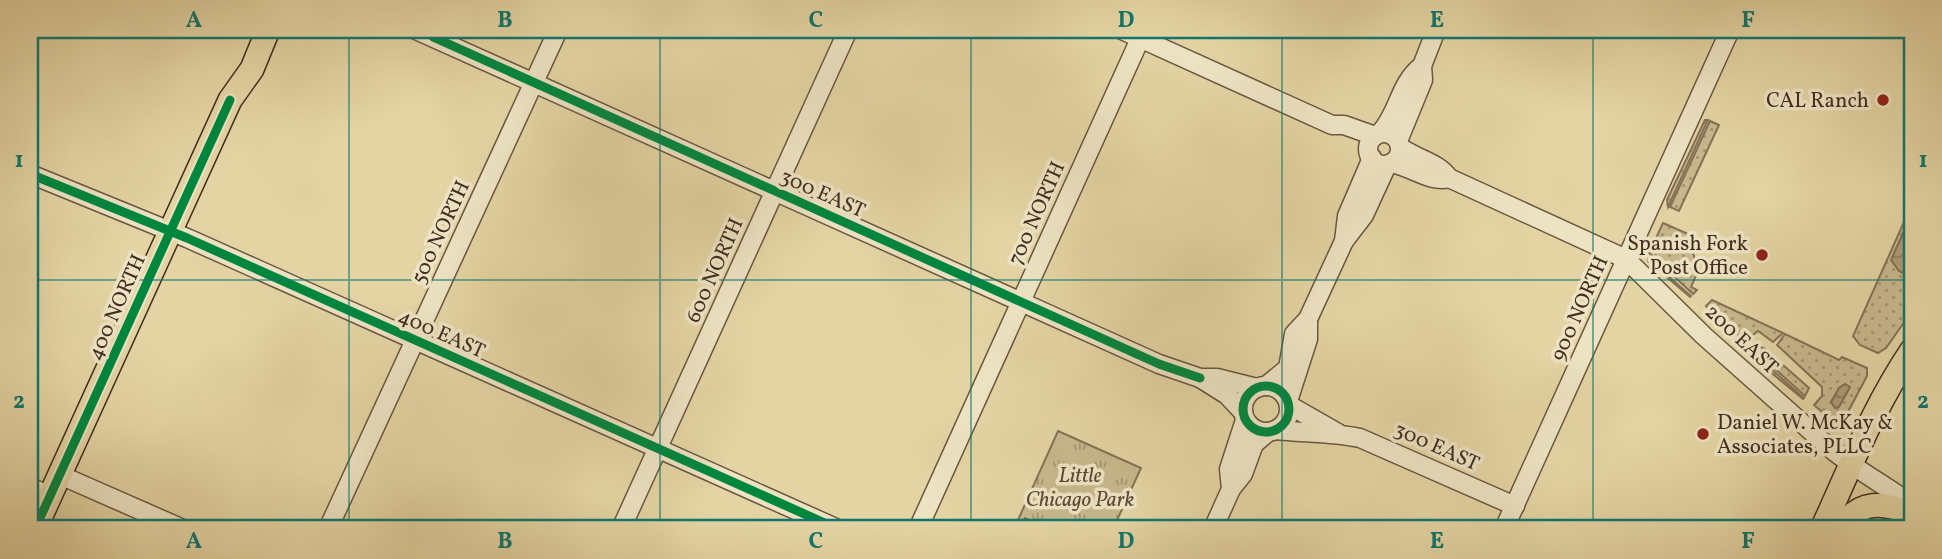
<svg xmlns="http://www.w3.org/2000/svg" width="1942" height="559" font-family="Vollkorn,serif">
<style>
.grass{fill:url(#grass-dots);stroke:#847256;stroke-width:2}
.park{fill:url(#park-tufts);stroke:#847256;stroke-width:2}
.water{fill:url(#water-waves);stroke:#826f54;stroke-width:2}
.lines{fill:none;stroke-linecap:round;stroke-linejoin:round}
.minor-casing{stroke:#6a5741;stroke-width:21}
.major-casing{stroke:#412d20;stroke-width:26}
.minor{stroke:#ede3c3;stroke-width:18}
.major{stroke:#e4d4a3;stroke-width:23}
.cycleway-casing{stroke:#ede3c3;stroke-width:13}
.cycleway{stroke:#00873e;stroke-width:9}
.grid{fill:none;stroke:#0f766e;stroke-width:2;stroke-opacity:0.55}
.poi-dot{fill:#8f2418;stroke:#ede3c3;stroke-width:2.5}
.labels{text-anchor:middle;stroke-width:7;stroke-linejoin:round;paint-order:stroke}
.poi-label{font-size:21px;fill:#412d20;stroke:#ede3c3;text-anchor:end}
.street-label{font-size:21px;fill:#412d20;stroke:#ede3c3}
.park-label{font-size:21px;font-style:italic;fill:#5c4936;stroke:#ede3c3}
.neatline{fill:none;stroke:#0f766e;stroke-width:2.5}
.grid-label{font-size:23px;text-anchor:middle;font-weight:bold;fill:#0f766e}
</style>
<defs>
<pattern id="grass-dots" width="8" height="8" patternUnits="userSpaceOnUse" patternTransform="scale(1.75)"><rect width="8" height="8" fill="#c8b88d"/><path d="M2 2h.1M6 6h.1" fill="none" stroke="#a49673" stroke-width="1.8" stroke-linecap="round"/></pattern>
<pattern id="park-tufts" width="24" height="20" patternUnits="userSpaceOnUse" patternTransform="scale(1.75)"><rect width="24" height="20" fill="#c8b88d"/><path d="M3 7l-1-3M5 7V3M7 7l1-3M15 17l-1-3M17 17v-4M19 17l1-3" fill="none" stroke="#a49673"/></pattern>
<pattern id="water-waves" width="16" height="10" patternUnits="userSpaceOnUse" patternTransform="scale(1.75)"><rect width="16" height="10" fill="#ad9b76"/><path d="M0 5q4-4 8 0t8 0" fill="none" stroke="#8e7f60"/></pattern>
</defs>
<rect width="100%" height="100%" fill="#e4d4a3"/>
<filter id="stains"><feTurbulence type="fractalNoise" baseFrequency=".00286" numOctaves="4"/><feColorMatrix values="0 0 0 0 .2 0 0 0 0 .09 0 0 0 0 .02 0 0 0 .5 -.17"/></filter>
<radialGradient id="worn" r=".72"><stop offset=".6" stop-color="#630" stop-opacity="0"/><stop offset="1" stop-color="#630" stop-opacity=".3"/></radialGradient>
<g class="grass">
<polygon points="1705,120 1708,120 1668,207 1667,200"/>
<polygon points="1710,121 1719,125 1679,211 1670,207"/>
<polygon points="1912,204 1912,311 1886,348 1878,353 1860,345 1853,336"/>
<polygon points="1663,223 1688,234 1698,271 1691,287 1697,290 1693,294 1649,253"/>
<polygon points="1648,258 1691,296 1690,297 1648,261"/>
<polygon points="1712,300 1783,333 1773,342 1758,331 1745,341 1706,306"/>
<polygon points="1785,334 1839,360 1842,357 1867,368 1867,376 1841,425 1834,422 1814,405 1822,396 1822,387 1777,345"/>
<polygon points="1758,346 1766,349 1765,353 1773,360 1775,358 1809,388 1805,396 1754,350"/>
<polygon points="1752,352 1804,398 1803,399 1752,357"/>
</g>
<polygon class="park" points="1058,431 1141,468 1113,529 1051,529 1025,518 1019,529 1014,529"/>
<g class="water">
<polygon points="1912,213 1912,278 1899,271 1891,260"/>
<polygon points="1845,384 1850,387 1839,407 1835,408 1831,402 1839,388"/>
</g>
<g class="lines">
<defs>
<g id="minor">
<polyline points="416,30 1159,364 1200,378 1217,378 1257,388"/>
<polyline points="1122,30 1332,125 1344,125 1375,136"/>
<path d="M1380 133C1399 113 1399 83 1422 66"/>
<circle cx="1384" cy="149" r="16"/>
<polyline points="1398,141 1423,80 1422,66 1436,30"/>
<path d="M1400 147C1416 159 1438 162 1449 178L1626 259 1704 336 1830 448C1856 470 1885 485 1912 505"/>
<path d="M1391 163C1411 166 1429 183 1449 178"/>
<polyline points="30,174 187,238 838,529"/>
<polyline points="1344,241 1364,215 1387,165"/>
<polyline points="1200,378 1227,395 1243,412"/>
<circle cx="1266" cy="409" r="23"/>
<polyline points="1266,386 1288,368 1294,334 1308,319 1344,241 1347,216 1372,158"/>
<polyline points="1288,401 1308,339 1308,319"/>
<polyline points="1289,405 1338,433"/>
<path d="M1275 430C1304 433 1332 432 1360 438L1515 506"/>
<polyline points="60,475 183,529"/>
<polyline points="30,487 50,496"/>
<polyline points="1231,489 1229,469 1245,420"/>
<polyline points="328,529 558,30"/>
<polyline points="621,529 848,30"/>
<polyline points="918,529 1144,30"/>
<polyline points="1213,529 1231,489 1243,474 1254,444 1268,432"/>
<polyline points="1504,529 1730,30"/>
</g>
<g id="major">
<polyline points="35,529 230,100 252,69 268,30"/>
<path d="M1822 529C1850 468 1874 406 1912 350"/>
<path d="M1841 529C1859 498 1884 503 1912 513"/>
</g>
</defs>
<use href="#minor" class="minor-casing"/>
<use href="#major" class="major-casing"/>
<use href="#minor" class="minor"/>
<use href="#major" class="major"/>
<defs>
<g id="cycleway">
<polyline points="433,37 1159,364 1200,378"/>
<polyline points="30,174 187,238 838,529"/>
<circle cx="1266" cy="409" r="23"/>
<polyline points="35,529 230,100"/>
</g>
</defs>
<use href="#cycleway" class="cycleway-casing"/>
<use href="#cycleway" class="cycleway"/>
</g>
<path class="grid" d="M349 30V529M660 30V529M971 30V529M1282 30V529M1593 30V529M30 280H1912"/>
<g class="poi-dot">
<circle cx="1883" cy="100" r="7"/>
<circle cx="1762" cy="255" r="7"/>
<circle cx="1703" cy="434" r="7"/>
</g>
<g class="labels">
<g class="poi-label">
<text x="1869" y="107">CAL Ranch</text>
<text x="1748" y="250">Spanish Fork<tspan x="1748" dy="24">Post Office</tspan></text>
<text x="1717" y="429" text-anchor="start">Daniel W. McKay &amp;<tspan x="1717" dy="24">Associates, PLLC</tspan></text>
</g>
<g class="street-label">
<text transform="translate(823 193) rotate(24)" y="7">300 EAST</text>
<text transform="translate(1036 213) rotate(-66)" y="7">700 NORTH</text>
<text transform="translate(440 232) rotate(-65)" y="7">500 NORTH</text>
<text transform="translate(714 270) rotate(-66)" y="7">600 NORTH</text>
<text transform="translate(116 307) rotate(-66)" y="7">400 NORTH</text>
<text transform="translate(1579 308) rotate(-66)" y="7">900 NORTH</text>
<text transform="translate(442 333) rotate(24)" y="7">400 EAST</text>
<text transform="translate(1742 339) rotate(43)" y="7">200 EAST</text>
<text transform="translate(1437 446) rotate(24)" y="7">300 EAST</text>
</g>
<g class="park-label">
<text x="1080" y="482">Little<tspan x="1080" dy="24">Chicago Park</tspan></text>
</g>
</g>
<rect width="1942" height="559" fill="none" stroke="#e4d4a3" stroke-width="77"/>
<rect x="38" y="38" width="1866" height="482" class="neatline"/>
<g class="grid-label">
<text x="194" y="27">A</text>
<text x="505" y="27">B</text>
<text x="816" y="27">C</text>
<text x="1126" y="27">D</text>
<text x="1437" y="27">E</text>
<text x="1748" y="27">F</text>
<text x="19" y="167">1</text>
<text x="1923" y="167">1</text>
<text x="19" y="408">2</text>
<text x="1923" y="408">2</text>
<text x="194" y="548">A</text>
<text x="505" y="548">B</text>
<text x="816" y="548">C</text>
<text x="1126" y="548">D</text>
<text x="1437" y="548">E</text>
<text x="1748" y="548">F</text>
</g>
<rect width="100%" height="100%" filter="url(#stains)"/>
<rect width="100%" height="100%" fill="url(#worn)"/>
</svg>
